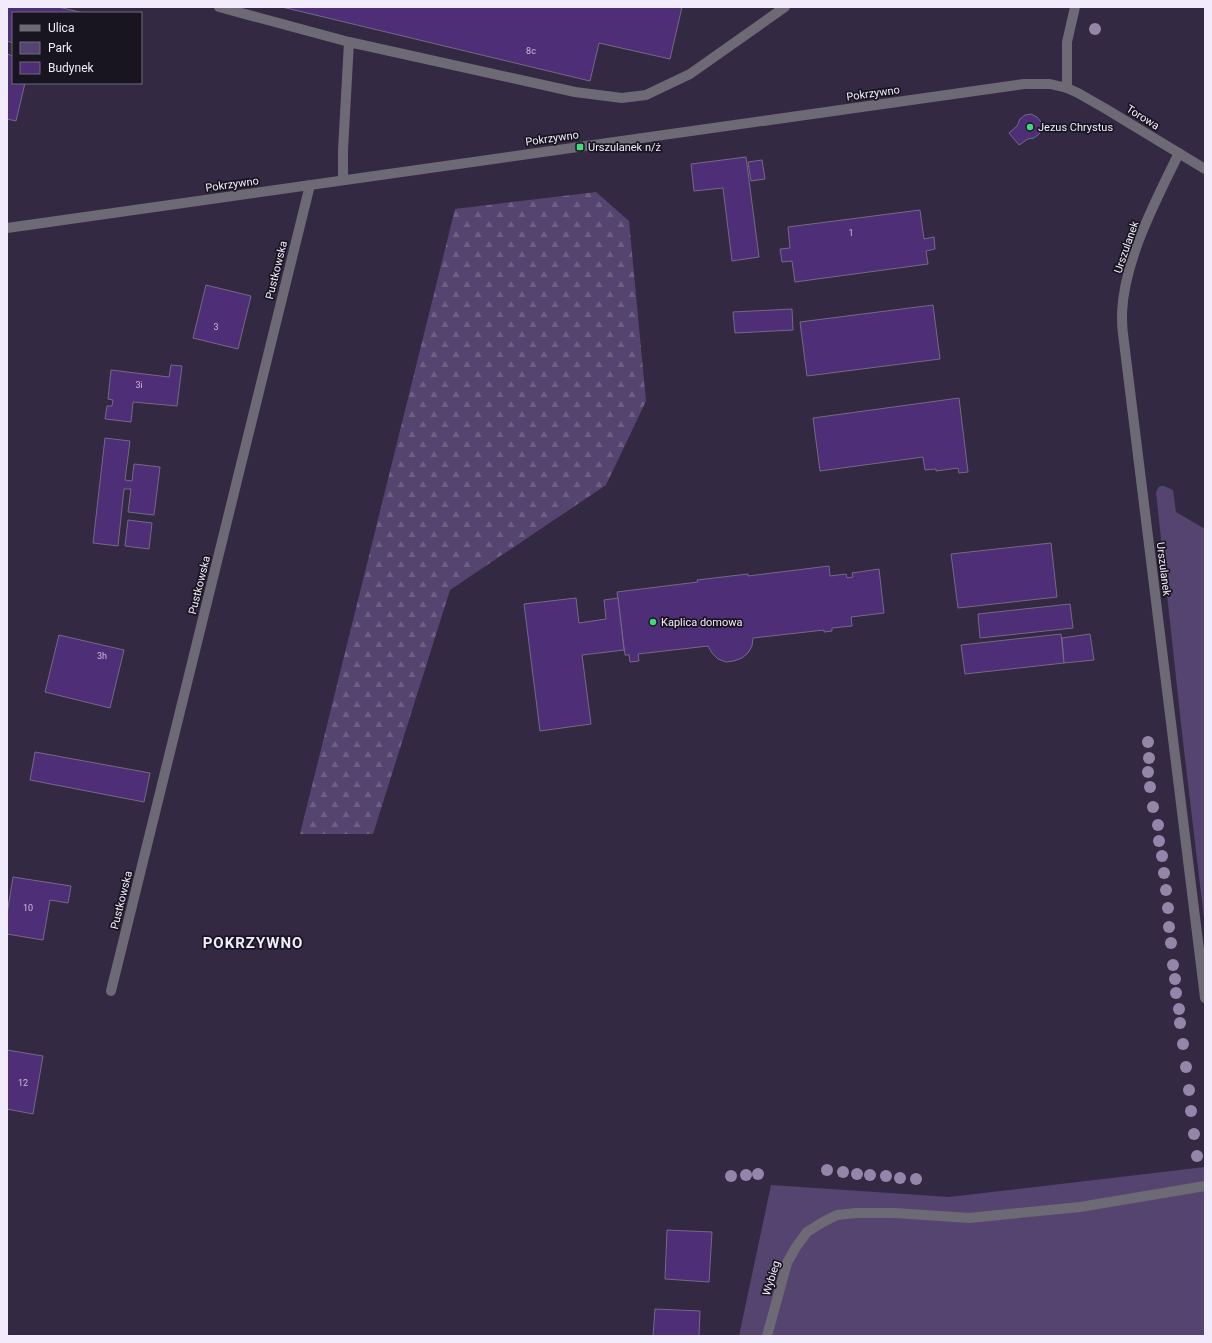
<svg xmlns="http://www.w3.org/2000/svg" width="1212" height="1343" font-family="Roboto,sans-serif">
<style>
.green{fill:#564470}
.forest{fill:url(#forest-firs)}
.building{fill:#4e2e76;stroke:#746986}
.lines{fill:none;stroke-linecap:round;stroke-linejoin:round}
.minor{stroke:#6d6975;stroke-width:10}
.tree{fill:#9386a9}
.poi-dot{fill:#46d779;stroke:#191520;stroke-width:1.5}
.labels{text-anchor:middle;stroke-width:3.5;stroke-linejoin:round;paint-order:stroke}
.number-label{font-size:9px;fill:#c8bcda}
.street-label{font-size:11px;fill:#f1ebfc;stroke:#191520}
.poi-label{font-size:11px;fill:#f1ebfc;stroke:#191520;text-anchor:start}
.district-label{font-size:15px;font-weight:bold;letter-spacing:1px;fill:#f1ebfc;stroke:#191520}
</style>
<defs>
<pattern id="forest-firs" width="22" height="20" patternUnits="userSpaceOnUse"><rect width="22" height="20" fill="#564470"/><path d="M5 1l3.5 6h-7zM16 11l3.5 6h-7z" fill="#6f5f85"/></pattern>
</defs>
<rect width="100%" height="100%" fill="#332942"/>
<g class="green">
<polygon points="1161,486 1164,486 1173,490 1176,512 1205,529 1205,927 1182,733 1156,492 1159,487"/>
<polygon points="1205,1167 1205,1336 739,1336 771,1185 949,1197"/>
</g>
<polygon class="forest" points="596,192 629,221 646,401 606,485 450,590 373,834 300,834 455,209"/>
<g class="building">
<polygon points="7,7 58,7 84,13 13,13 13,43 7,41"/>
<polygon points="282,7 682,7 670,59 599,43 590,81"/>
<polygon points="7,54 13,56 13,83 25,83 16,121 7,119"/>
<polygon points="1031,114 1037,117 1041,122 1042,128 1039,134 1034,138 1028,139 1019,145 1009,133 1017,126 1020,119 1025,115"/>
<polygon points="746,157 759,257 732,261 723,188 694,191 691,164"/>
<polygon points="762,160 765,179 751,181 748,162"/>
<polygon points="920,210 924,239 934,237 935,249 926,251 928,264 795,282 792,261 782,262 780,249 790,248 788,227"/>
<polygon points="206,285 251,296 238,349 193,338"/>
<polygon points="933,305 940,359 807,376 800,322"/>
<polygon points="792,309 793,330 735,333 733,312"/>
<polygon points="171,365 182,366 177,406 133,402 131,422 105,419 107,406 112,406 113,400 108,399 111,370 169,377"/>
<polygon points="959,398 968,472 959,473 958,468 936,471 936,469 925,470 923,457 820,471 813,418"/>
<polygon points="105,438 130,441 125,480 132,481 134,464 160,467 154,515 128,512 131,489 124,489 118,546 93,543"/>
<polygon points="128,520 152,523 149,549 125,546"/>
<polygon points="1051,543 1057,597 958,608 951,554"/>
<polygon points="829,566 830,576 846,574 847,578 853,577 852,573 879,569 884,613 851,617 852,626 832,628 832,631 824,632 824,630 753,638 752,646 748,653 742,658 734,661 726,662 718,659 712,653 708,646 638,654 639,661 630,662 629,655 625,655 617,592 698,582 697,580 748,574 748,576"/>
<polygon points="576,598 579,623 606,619 604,600 618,598 624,650 582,655 591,724 540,731 524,604"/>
<polygon points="1070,604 1073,628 980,638 978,614"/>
<polygon points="1061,634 1064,663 965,674 961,645"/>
<polygon points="1090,634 1094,660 1064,663 1062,638"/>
<polygon points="59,635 124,650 110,708 45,692"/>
<polygon points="35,752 150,773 144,802 30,780"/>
<polygon points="13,877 71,886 68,903 50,900 43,940 7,934 7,914"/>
<polygon points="7,1050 43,1056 33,1114 7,1109"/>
<polygon points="667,1230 712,1232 709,1282 665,1279"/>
<polygon points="655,1309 700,1311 699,1336 653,1336"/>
</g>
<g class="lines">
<g class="minor">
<polyline points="219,7 349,42"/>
<polyline points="1067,88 1067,42 1075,7"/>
<path d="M1179 153C1156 200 1124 260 1122 313 1122 320 1122 327 1123 334L1205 998"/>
<polyline points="343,180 343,150 349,42 575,92 622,98 646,95 690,74 785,7"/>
<polyline points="7,228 1024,84 1050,84 1067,88 1078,93 1106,109 1205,169"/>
<polyline points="111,991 310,185"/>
<polyline points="767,1336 787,1263 796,1247 807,1232 823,1222 837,1215 856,1213 895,1213 969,1218 1080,1207 1205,1186"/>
</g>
</g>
<g class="tree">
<circle cx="1095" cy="29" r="6"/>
<circle cx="1148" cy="742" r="6"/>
<circle cx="1149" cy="758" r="6"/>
<circle cx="1148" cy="772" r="6"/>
<circle cx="1150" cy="787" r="6"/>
<circle cx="1153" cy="807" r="6"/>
<circle cx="1158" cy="825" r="6"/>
<circle cx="1159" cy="841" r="6"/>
<circle cx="1162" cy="856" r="6"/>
<circle cx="1164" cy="873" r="6"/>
<circle cx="1166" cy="890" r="6"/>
<circle cx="1168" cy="908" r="6"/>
<circle cx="1169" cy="927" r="6"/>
<circle cx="1171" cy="943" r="6"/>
<circle cx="1173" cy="965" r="6"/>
<circle cx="1175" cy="979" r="6"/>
<circle cx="1176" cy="993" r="6"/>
<circle cx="1179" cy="1009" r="6"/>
<circle cx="1180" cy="1023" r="6"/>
<circle cx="1183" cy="1044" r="6"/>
<circle cx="1186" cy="1067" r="6"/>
<circle cx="1189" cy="1090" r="6"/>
<circle cx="1191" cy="1111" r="6"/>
<circle cx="1194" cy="1134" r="6"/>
<circle cx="1197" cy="1156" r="6"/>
<circle cx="827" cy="1170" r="6"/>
<circle cx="843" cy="1172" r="6"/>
<circle cx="758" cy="1174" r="6"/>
<circle cx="857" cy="1174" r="6"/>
<circle cx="746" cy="1175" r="6"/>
<circle cx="870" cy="1175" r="6"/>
<circle cx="731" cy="1176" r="6"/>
<circle cx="886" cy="1176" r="6"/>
<circle cx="900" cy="1178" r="6"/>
<circle cx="916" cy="1179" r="6"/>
</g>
<g class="poi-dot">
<circle cx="1030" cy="127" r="4"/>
<rect x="576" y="143" width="8" height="8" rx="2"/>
<circle cx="653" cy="622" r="4"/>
</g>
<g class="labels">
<g class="number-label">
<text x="531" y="54">8c</text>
<text x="851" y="236">1</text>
<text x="216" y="330">3</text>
<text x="139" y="388">3i</text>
<text x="102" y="659">3h</text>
<text x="28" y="911">10</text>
<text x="23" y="1086">12</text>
</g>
<g class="street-label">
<text transform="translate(873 93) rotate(-8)" y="4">Pokrzywno</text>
<text transform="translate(1143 117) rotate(32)" y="4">Torowa</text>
<text transform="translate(552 138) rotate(-8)" y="4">Pokrzywno</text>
<text transform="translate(232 184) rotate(-8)" y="4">Pokrzywno</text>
<text transform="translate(1126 247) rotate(-71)" y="4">Urszulanek</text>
<text transform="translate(276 270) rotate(-76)" y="4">Pustkowska</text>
<text transform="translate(1164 569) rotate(83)" y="4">Urszulanek</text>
<text transform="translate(199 585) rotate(-76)" y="4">Pustkowska</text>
<text transform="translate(121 900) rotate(-76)" y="4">Pustkowska</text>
<text transform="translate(771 1278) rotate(-73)" y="4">Wybieg</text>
</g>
<g class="poi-label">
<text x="1038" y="131">Jezus Chrystus</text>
<text x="588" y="151">Urszulanek n/ż</text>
<text x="661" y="626">Kaplica domowa</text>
</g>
<g class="district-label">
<text x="253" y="948">POKRZYWNO</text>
</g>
</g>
<rect width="1212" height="1343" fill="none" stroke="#f1ebfc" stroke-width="16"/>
<rect x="12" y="12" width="130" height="72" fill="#191520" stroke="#6f6b78"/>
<rect x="20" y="25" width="20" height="6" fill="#6d6975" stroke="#6f6b78"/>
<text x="48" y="32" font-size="12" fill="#f1ebfc">Ulica</text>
<rect x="20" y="42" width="20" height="12" fill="#564470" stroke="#6f6b78"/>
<text x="48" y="52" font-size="12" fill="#f1ebfc">Park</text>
<rect x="20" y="62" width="20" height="12" fill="#4e2e76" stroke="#6f6b78"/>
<text x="48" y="72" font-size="12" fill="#f1ebfc">Budynek</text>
</svg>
